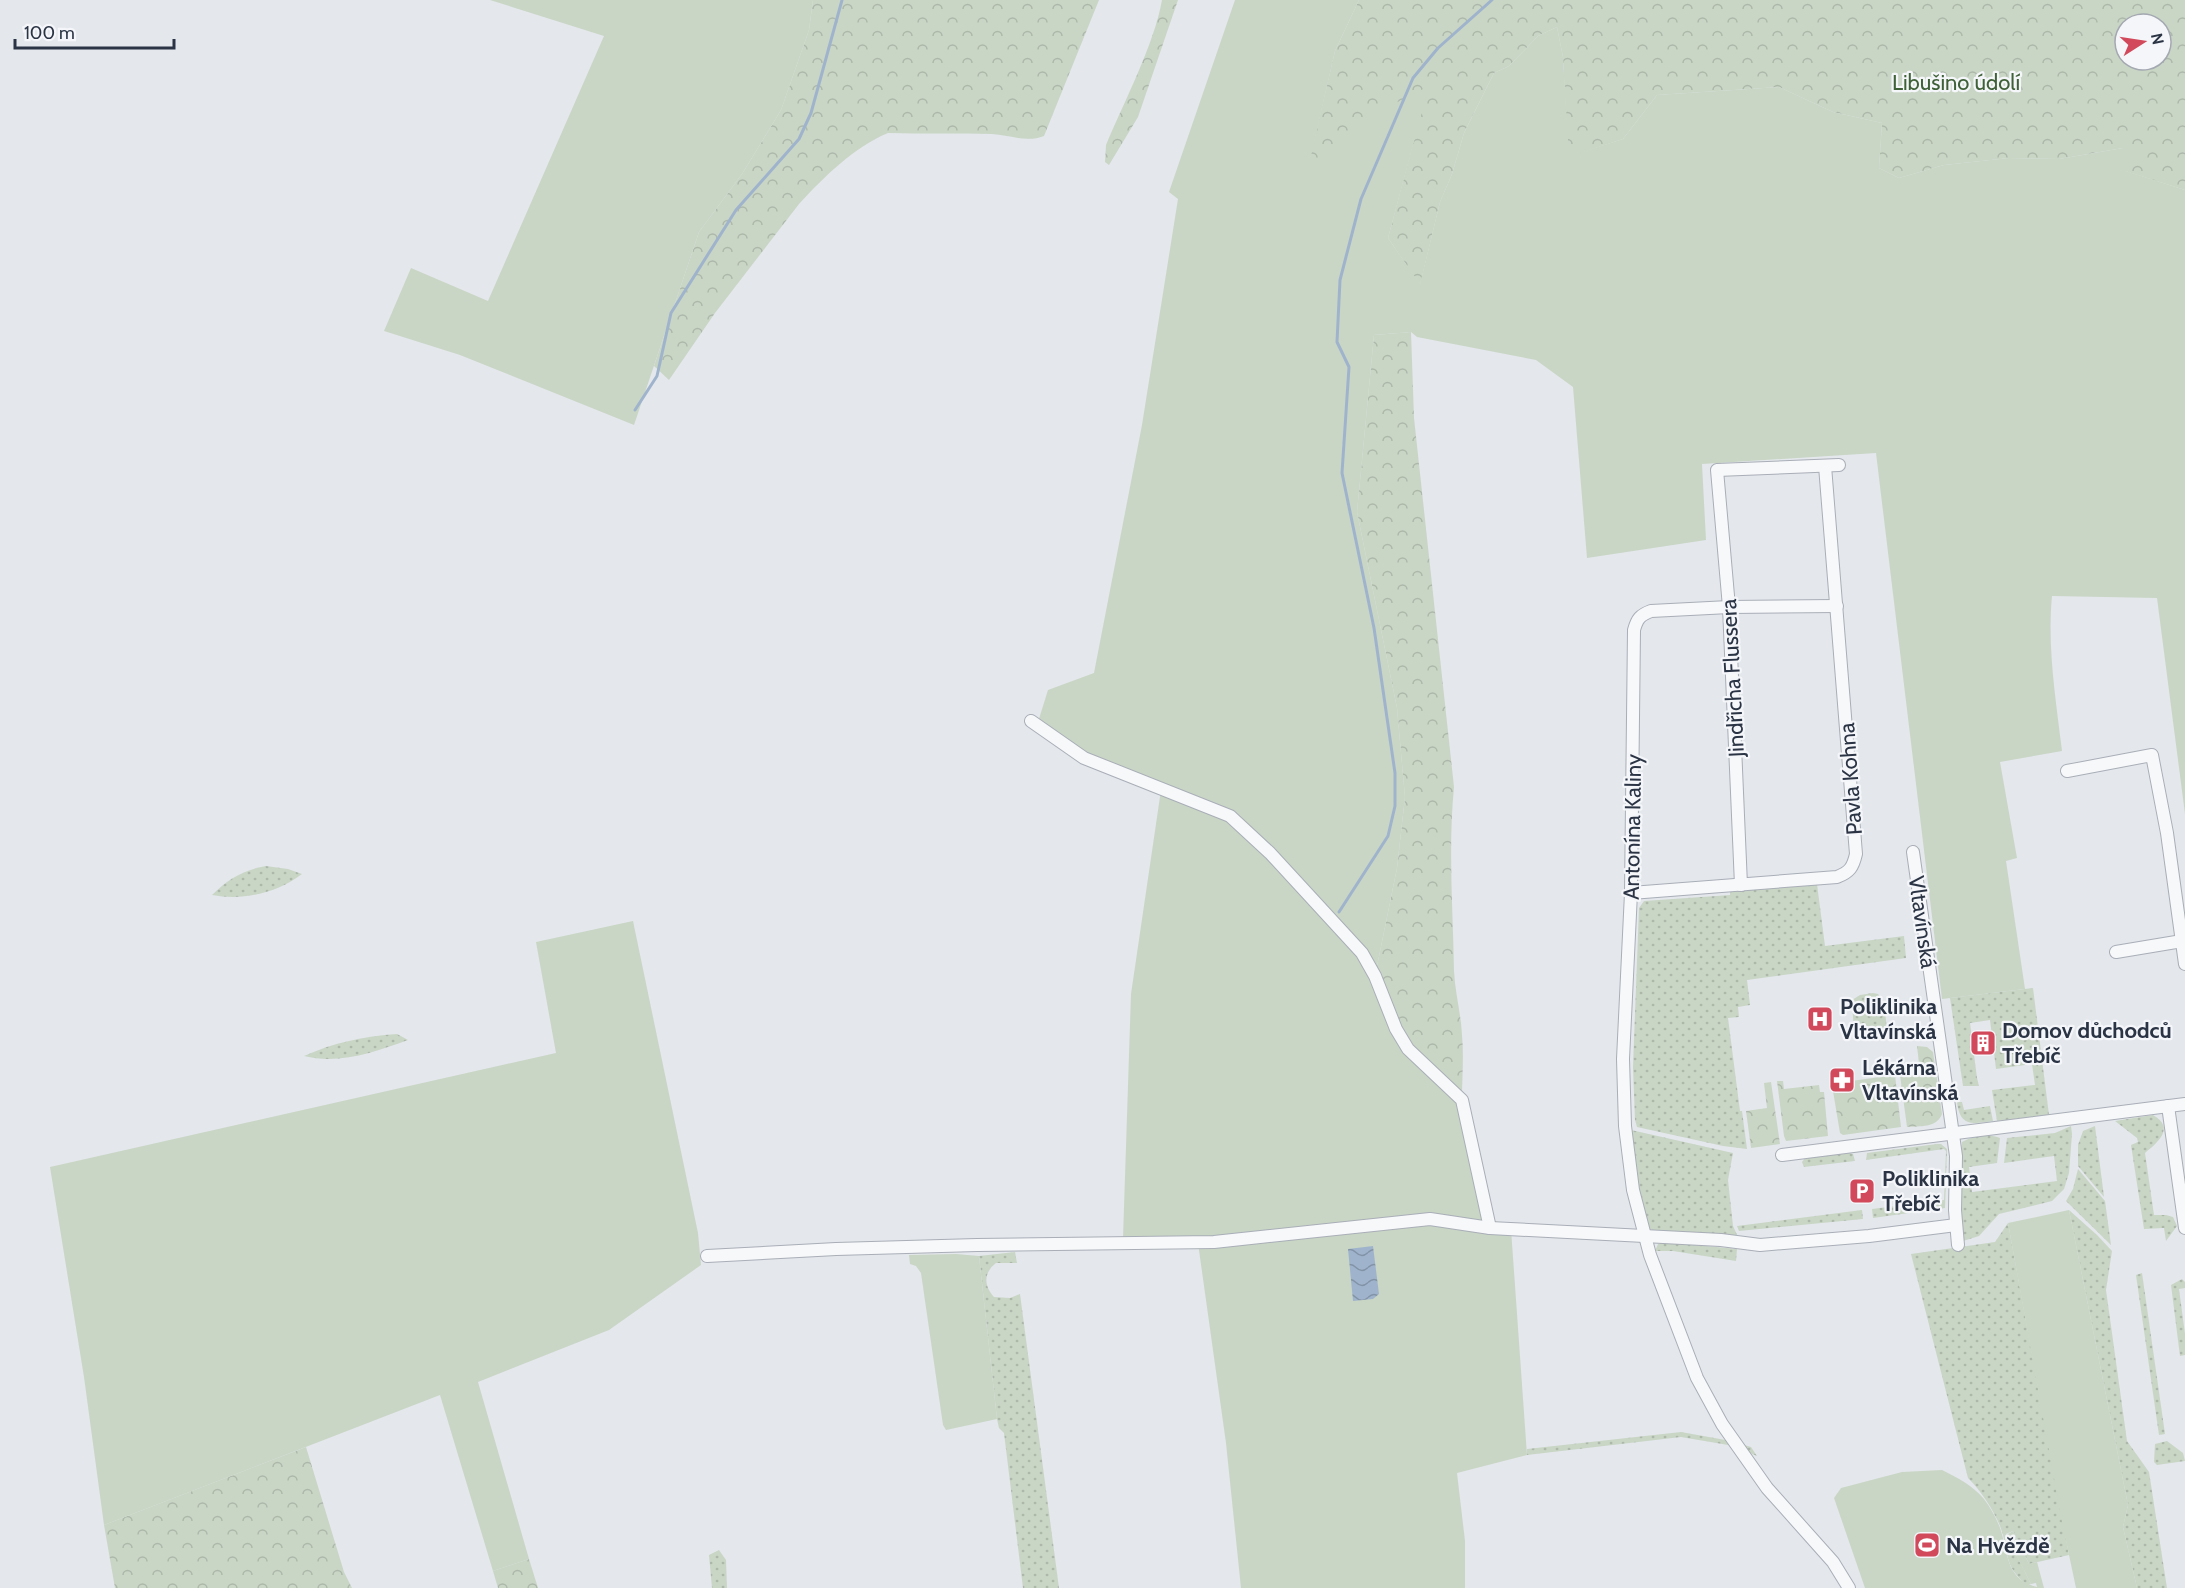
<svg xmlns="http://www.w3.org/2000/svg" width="2185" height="1588" font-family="Cabin,sans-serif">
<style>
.grass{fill:url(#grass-dots)}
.forest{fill:url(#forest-crowns);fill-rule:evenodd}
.garden{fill:#c9d6c5}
.water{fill:url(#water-waves)}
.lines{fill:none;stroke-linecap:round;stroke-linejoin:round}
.stream{stroke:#9fb4cc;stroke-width:3}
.minor-casing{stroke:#a9aeb7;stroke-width:14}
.minor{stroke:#f7f8fa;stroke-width:12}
.labels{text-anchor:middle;stroke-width:4.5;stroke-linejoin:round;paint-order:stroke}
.park-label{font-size:22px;fill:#3f6138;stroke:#f4f6f9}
.street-label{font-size:22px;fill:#2b3445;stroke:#f4f6f9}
.poi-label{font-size:22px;font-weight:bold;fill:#2b3445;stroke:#f4f6f9;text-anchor:start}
</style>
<defs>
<pattern id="grass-dots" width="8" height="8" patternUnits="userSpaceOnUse" patternTransform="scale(1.5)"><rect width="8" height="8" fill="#c9d6c5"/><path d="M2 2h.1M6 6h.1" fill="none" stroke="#adb8ab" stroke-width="1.8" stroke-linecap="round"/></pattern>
<pattern id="forest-crowns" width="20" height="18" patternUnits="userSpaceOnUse" patternTransform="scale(1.5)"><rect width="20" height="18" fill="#c9d6c5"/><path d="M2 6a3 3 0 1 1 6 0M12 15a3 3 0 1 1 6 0" fill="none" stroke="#adb8ab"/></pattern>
<pattern id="water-waves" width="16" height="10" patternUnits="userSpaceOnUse" patternTransform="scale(1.5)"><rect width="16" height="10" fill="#9fb4cc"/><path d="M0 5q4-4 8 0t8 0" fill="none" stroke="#8293a7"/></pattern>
</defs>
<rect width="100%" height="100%" fill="#e4e7ec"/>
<g class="grass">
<path d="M266 866 288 869 302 874C277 893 243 901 212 895 228 879 244 870 266 866Z"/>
<polygon points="1817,884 1825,946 1904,936 1906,958 1747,980 1750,1005 1738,1007 1739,1017 1728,1018 1740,1111 1742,1111 1747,1149 1723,1146 1637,1127 1635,1120 1633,1067 1639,908 1644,901 1730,895 1730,891"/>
<polygon points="2033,988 2049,1115 1997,1121 1992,1090 2035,1085 2032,1064 1996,1069 1990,1020 1970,1023 1977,1078 1979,1086 1963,1086 1950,998"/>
<polygon points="1873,993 1878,994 1884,1002 1887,1030 1879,1037 1858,1038 1854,1033 1852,1000 1860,995"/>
<path d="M397 1034 408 1040C375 1052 339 1065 304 1056 333 1043 364 1036 397 1034Z"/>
<path d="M1957 1102H1962L1964 1110 1990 1106 1993 1121C1972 1124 1960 1127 1957 1102Z"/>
<path d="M2153 1115C2176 1128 2157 1143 2145 1153L2154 1215H2166L2173 1217 2177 1226 2166 1241 2164 1228 2144 1229 2131 1145 2138 1142 2137 1138 2115 1121Z"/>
<path d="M2071 1126 2072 1134 2069 1173 2064 1189 2052 1201 1999 1214 1979 1236 1963 1241 1960 1208 1962 1142C1974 1135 1987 1133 2000 1138L1997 1163 1969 1167 1972 1192 2057 1181 2054 1156 2004 1163 2007 1138 2055 1133Z"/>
<polygon points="2095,1126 2104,1197 2078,1166 2078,1145 2083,1131"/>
<path d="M1631 1130 1733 1153 1728 1180 1733 1226 1738 1237 1693 1232 1655 1231 1650 1229C1639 1212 1635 1152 1631 1130Z"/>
<polygon points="1937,1144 1941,1144 1947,1149 1945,1208 1873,1218 1872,1209 1944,1200 1946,1151 1944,1149 1866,1160 1867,1153"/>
<polygon points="1847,1152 1853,1154 1855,1161 1804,1167 1802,1162 1805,1158"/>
<polygon points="2078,1169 2105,1201 2111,1245 2066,1201 2073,1189"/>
<polygon points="1862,1210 1863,1219 1739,1231 1737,1226"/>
<polygon points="2069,1210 2097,1235 2112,1251 2106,1290 2127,1441 2149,1472 2167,1588 2137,1588 2123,1527 2128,1505"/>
<path d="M2008 1223 2069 1555 2029 1564 2013 1531 2006 1534 2031 1584 2027 1585C2002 1565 2010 1552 2000 1526 1993 1509 1981 1491 1968 1478L1911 1254 1995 1242Z"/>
<polygon points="1665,1242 1737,1249 1736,1261 1673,1251 1655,1251 1658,1244"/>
<path d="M1015 1252 1017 1263H996C983 1273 984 1286 994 1297L1010 1298 1020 1294 1059 1588H1023L1004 1433 999 1428 997 1419 979 1256Z"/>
<polygon points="2142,1273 2165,1434 2159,1435 2136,1275"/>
<polygon points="2182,1279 2185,1282 2185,1288 2179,1289 2185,1334 2185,1355 2180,1356 2171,1285"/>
<polygon points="1681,1432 1731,1441 1751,1447 1757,1456 1734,1446 1681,1437 1527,1455 1527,1449"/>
<polygon points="2167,1441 2183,1453 2185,1461 2157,1465 2154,1462 2155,1444"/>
<polygon points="719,1550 726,1560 727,1588 712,1588 709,1555"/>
</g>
<g class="forest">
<path d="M813 0H1099L1044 136C1027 143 1010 135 992 134 958 133 923 134 888 133 854 147 824 177 799 204L715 313 669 380 654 366 699 232 742 174 781 110 809 30Z"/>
<path d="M1162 0H1178L1138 117 1109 165 1105 162 1106 145C1124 102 1154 45 1162 0Z"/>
<path d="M1359 0H2185V190L2125 171 2123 148 2059 159 2009 158 1944 165 1899 178 1879 168 1882 123 1833 112 1779 87 1657 95 1623 139 1568 157 1563 57 1557 27 1538 36 1509 66 1494 73 1464 133 1452 174 1440 202 1420 285 1388 238 1428 87 1305 179 1335 51ZM2125 24H2161V60H2125Z"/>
<path d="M1411 332 1414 418 1454 787C1448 848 1453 910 1454 971 1455 992 1461 1014 1462 1035 1464 1056 1462 1078 1462 1100L1408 1049 1375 976 1397 868 1405 797 1397 708 1357 512 1374 335Z"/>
<path d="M1917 1046 1927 1047 1933 1052 1942 1114C1937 1128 1920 1126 1907 1127L1900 1075 1920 1072Z"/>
<polygon points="1895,1075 1901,1127 1843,1135 1840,1133 1833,1091 1852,1089 1851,1081"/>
<polygon points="1777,1081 1783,1081 1784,1089 1819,1085 1820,1092 1824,1092 1828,1136 1786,1141 1784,1136"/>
<polygon points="1771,1082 1780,1144 1751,1148 1746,1111 1767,1108 1764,1083"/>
<polygon points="306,1447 344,1572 352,1588 115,1588 104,1525"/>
<polygon points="529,1559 538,1588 498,1588 493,1571"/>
</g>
<g class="garden">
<polygon points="490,0 813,0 809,30 781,110 742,174 699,232 634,425 460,355 384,331 411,268 488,301 604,36"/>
<path d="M1235 0H1359L1335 51 1306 178 1378 112 1429 86 1388 238 1420 284 1440 202 1452 174 1464 133 1494 73 1509 66 1538 36 1557 27 1563 57 1569 156 1623 139 1657 95 1779 87 1833 112 1882 123 1879 168 1899 178 1944 165 2009 158 2059 159 2123 148 2134 152 2126 171 2185 190V814L2157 598 2052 596C2047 647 2056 700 2062 751L2000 762 2017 858 2006 861 2025 989 1942 999 1876 453 1702 464 1706 540 1587 558 1573 387 1536 360 1417 337 1411 332 1374 335 1357 512 1397 708 1405 797 1397 868 1375 976 1396 1029 1462 1100 1489 1228 1511 1229 1527 1455 1457 1473 1465 1541V1588H1241L1226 1443 1198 1243 1123 1238 1131 994 1161 790 1084 758 1038 722 1048 690 1094 673 1142 425 1178 199 1169 192Z"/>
<polygon points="633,921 698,1233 701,1265 609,1330 478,1382 529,1559 493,1571 440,1395 104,1525 84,1377 50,1167 556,1053 536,942"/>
<polygon points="2069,1210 2128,1505 2123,1527 2137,1588 2076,1588 2061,1517 2008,1223"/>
<polygon points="956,1254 979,1256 997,1419 946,1430 943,1425 921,1273 916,1266 910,1264 909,1255"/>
<path d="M1942 1470C1958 1478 1972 1485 1984 1499 1990 1507 1997 1519 2000 1528 2009 1554 2005 1579 2037 1587L2036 1583 2031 1584 2006 1535 2013 1531 2029 1564 2037 1562 2044 1588H1865L1834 1498 1841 1488 1902 1472Z"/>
</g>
<polygon class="water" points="1373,1246 1379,1294 1373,1299 1353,1301 1348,1249"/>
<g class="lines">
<g class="stream">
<polyline points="635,410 657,376 671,313 736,210 799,139 811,113 842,0"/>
<polyline points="1339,912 1388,836 1395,806 1395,773 1374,628 1342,473 1349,367 1337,342 1340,280 1361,199 1413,78 1438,48 1492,0"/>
</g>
<defs>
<g id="minor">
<path d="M1837 606 1729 607 1651 611C1640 615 1637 619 1634 630L1631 893 1623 1059 1625 1126 1633 1190 1650 1255 1697 1378 1722 1424 1767 1488 1833 1562 1849 1588"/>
<polyline points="1031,721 1084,758 1230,816 1270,853 1362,953 1375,976 1396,1029 1408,1049 1462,1100 1490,1228"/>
<polyline points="2067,771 2152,755 2167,833 2185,964"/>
<polyline points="1913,852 1956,1156 1955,1210 1958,1245"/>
<polyline points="1741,885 1729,607 1717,470 1839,465"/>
<path d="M1631 893 1837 877C1850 872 1853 867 1856 854L1825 466"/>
<polyline points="2116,952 2182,941"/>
<polyline points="2168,1106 2185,1228"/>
<polyline points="1782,1155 2185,1104"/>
<polyline points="707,1256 836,1249 977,1245 1214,1242 1430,1219 1490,1228 1721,1240 1760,1245 1869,1236 1956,1225"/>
</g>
</defs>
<use href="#minor" class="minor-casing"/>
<use href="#minor" class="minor"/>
</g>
<defs>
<symbol id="hospital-square" viewBox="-11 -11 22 22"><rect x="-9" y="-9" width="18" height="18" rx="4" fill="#d1495b" stroke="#f4f6f9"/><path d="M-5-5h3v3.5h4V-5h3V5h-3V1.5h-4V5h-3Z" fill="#fff"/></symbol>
<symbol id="building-square" viewBox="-11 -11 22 22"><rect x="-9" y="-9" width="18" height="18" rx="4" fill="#d1495b" stroke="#f4f6f9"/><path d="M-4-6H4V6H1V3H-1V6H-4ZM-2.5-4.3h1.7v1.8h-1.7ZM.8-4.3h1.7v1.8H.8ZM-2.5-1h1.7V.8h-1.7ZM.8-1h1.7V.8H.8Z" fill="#fff"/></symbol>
<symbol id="pharmacy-square" viewBox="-11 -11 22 22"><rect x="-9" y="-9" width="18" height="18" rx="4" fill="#d1495b" stroke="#f4f6f9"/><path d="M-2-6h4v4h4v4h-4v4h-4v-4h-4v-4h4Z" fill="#fff"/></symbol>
<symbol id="parking-square" viewBox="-11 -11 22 22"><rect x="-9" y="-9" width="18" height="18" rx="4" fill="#d1495b" stroke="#f4f6f9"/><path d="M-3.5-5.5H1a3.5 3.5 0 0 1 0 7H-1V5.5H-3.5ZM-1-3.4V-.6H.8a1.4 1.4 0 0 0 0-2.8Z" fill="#fff"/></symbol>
<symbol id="stadium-square" viewBox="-11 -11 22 22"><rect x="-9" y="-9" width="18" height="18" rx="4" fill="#d1495b" stroke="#f4f6f9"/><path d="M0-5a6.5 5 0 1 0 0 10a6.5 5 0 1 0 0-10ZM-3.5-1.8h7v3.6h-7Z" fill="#fff"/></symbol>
</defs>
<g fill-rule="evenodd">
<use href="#hospital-square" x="1805" y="1004" width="30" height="30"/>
<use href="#building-square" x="1968" y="1028" width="30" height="30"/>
<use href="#pharmacy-square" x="1827" y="1065" width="30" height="30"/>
<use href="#parking-square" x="1847" y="1176" width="30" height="30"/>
<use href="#stadium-square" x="1912" y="1530" width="30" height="30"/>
</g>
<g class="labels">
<g class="park-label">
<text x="1956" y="90">Libušino údolí</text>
</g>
<g class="street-label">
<text transform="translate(1732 678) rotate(-93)" y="8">Jindřicha Flussera</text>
<text transform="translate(1850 779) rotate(-94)" y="8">Pavla Kohna</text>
<text transform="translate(1632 827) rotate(-89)" y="8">Antonína Kaliny</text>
<text transform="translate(1923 922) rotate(82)" y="8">Vltavínská</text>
</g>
<g class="poi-label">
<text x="1840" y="1014">Poliklinika<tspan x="1840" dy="25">Vltavínská</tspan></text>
<text x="2002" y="1038">Domov důchodců<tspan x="2002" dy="25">Třebíč</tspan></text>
<text x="1862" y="1075">Lékárna<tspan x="1862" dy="25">Vltavínská</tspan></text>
<text x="1882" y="1186">Poliklinika<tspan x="1882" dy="25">Třebíč</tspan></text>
<text x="1946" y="1553">Na Hvězdě</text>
</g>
</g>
<g transform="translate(2143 42) rotate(78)"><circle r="28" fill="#f4f6f9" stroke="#a4a8b1" stroke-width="1.5"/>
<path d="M0-4.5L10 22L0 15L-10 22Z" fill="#d1495b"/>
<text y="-9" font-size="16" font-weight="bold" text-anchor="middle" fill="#2b3445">N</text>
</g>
<path d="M15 39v9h159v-9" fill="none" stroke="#2b3445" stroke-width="3"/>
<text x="24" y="39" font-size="18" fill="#2b3445" stroke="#f4f6f9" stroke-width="4.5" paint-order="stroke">100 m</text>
</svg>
